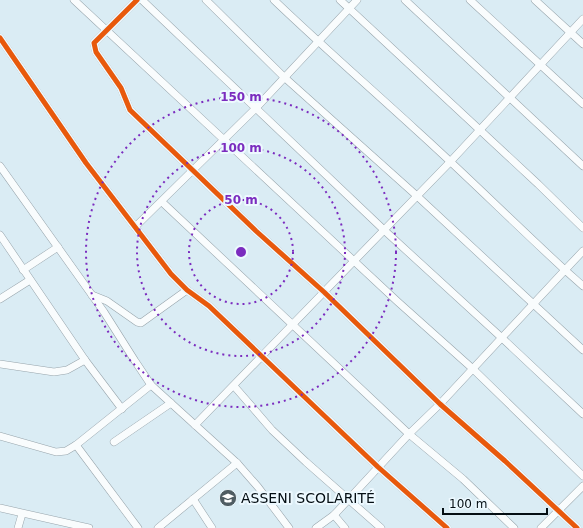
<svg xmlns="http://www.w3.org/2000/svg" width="583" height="528" font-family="'DejaVu Sans',sans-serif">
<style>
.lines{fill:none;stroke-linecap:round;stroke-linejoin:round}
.street-casing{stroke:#97a4ab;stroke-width:8}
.street{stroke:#f9fcfd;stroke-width:7}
.cycleway-casing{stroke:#edf9ff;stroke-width:8}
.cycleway{stroke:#e8590c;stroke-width:5}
.ring{fill:none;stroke:#7b2cbf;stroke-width:2;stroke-dasharray:2 4}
.labels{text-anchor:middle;stroke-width:4;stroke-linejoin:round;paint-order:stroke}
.poi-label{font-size:14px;fill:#040e13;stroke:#edf9ff;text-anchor:start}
.centre{fill:#7b2cbf;stroke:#edf9ff;stroke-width:2}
.ring-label{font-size:12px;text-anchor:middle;font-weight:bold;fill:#7b2cbf;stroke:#edf9ff;stroke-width:4;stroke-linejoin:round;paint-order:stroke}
</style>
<rect width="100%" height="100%" fill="#daecf4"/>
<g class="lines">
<defs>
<g id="street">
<polyline points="74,0 398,302 473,369 583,476"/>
<polyline points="137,0 94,43 96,52 121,88 130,110 256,231 324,292 440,404 505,461 577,528"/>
<polyline points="142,0 384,230 502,338 583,414"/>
<polyline points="206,0 284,77 417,196 583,350"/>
<path d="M274 0C320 44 368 86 415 129 466 175 515 224 565 270L583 251"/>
<polyline points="340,0 538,184 583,228"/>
<polyline points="405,0 583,166"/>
<polyline points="470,0 583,104"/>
<polyline points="535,0 583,44"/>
<polyline points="0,38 86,163 171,274 187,290 209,306 378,467 447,528"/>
<polyline points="0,166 104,312 135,361 151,385 237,463 258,487 289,528"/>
<polyline points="162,202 409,434 463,479 514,528"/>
<polyline points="135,227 256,108 357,0"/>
<polyline points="0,235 85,360 122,409"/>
<polyline points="23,270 58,247"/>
<polyline points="92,295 107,301 137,322 141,323 187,290"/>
<polyline points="0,299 30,280"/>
<polyline points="0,364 54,372 67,370 85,360"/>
<polyline points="234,386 272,430 306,462 381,528"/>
<polyline points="195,425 450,162 583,19"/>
<polyline points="0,436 56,452 66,451 76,445 151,385"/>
<polyline points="114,442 171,403"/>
<polyline points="76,445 138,528"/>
<polyline points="193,499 212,528"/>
<polyline points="0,508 89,528"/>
<polyline points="334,515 345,528"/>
<polyline points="18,528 22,514"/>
<polyline points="158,528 237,463"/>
<polyline points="316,528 334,515 348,500 409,434 440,404 565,270 583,286"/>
<polyline points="541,528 583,486"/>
</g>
</defs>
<use href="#street" class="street-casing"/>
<use href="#street" class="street"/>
<defs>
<g id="cycleway">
<polyline points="137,0 94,43 96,52 121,88 130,110 256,231 324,292 440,404 505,461 577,528"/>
<polyline points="0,38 86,163 171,274 187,290 209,306 378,467 447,528"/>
</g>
</defs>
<use href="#cycleway" class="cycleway-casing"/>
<use href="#cycleway" class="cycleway"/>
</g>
<g class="ring">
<circle cx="241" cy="252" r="52"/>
<circle cx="241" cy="252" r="104"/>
<circle cx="241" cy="252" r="155"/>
</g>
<defs>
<symbol id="school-disc" viewBox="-11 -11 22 22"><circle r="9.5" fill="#4f5c62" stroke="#edf9ff"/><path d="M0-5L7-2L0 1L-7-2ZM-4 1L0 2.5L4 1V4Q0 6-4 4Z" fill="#fff"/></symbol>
</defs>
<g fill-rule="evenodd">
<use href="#school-disc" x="218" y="488" width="20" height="20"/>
</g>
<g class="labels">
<g class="poi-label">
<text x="241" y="503">ASSENI SCOLARITÉ</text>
</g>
</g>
<circle cx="241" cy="252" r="6" class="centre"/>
<g class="ring-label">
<text x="241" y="101">150 m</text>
<text x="241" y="152">100 m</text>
<text x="241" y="204">50 m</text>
</g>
<path d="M443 508v6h104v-6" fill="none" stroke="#040e13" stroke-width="2"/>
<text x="449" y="508" font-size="12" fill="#040e13" stroke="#edf9ff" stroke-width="3" paint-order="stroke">100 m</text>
</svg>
